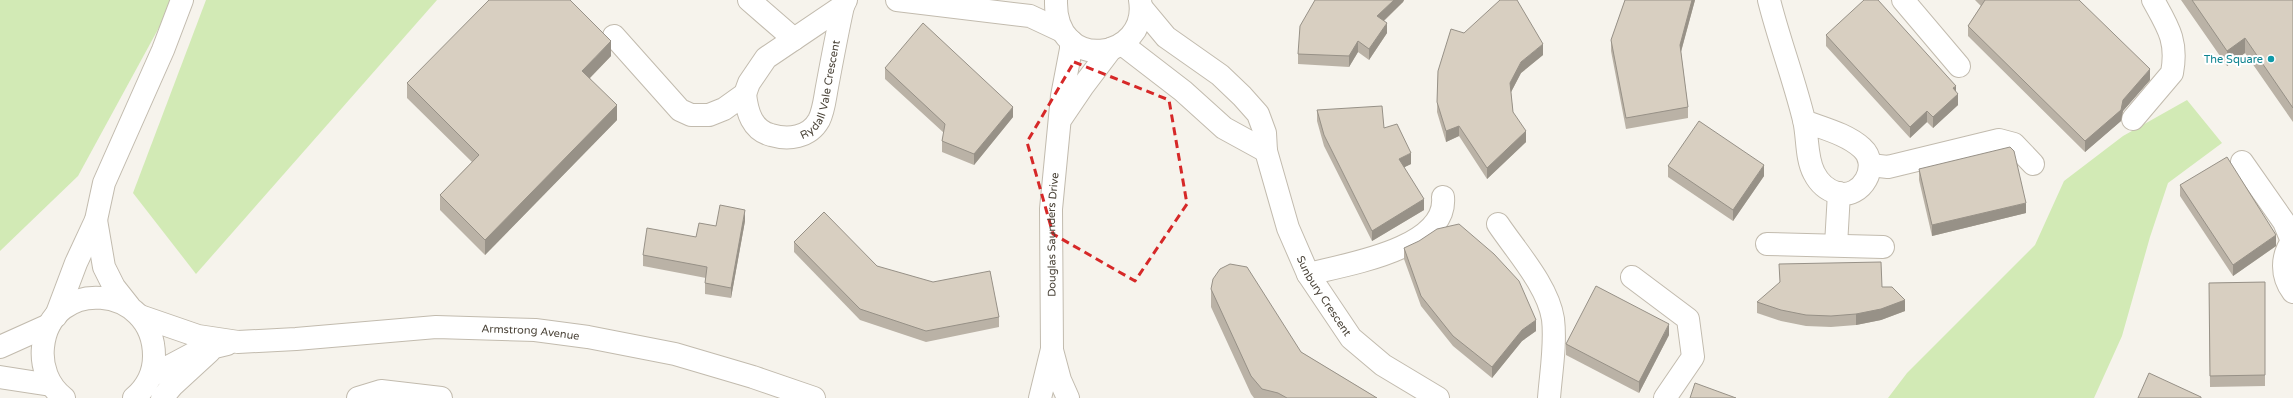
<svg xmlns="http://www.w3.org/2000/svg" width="2293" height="398" font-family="'Varela Round',sans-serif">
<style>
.green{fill:#d2eab5}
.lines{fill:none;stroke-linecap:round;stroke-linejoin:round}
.minor-casing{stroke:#c2bbae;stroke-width:24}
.minor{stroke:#fff;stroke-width:22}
.wall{fill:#bab2a6}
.shaded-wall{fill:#979187}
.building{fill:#d8cfc1;stroke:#979187}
.marked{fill:none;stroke:#d62828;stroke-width:3;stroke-dasharray:8 5;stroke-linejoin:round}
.culture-dot{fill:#0f9aa8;stroke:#fff;stroke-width:1.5}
.labels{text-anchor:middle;stroke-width:4;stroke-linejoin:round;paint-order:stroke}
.culture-label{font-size:11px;fill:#0d838f;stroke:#fff;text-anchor:end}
.street-label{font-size:11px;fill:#4b4439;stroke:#fff}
</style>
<rect width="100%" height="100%" fill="#f6f3ec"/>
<g class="green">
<polygon points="0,0 174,0 78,176 0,251"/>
<polygon points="206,0 437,0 196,274 133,193"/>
<polygon points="2187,100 2222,143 2168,183 2150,237 2122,336 2094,398 1888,398 1907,373 2035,245 2064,181 2123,136"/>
</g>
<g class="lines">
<defs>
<g id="minor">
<polyline points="749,0 794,39"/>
<polyline points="897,0 1030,16 1062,31"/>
<path d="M1056 0C1054 75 1150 60 1140 0"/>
<path d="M1769 0C1779 40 1794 79 1804 120 1808 137 1806 158 1814 173 1819 183 1827 190 1837 193 1862 200 1881 165 1862 148 1847 134 1822 128 1804 121"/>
<polyline points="1903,0 1959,66"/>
<path id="s1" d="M1141 7 1166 37 1220 75 1242 96 1258 114 1265 133 1266 151 1288 228 1308 274 1351 338 1383 365 1438 398"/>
<polyline points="614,36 680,110 691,115 709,115 724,109 745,94 749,83 766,58 843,6 846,0"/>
<polyline points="1122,44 1183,91 1224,128 1266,151"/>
<path id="s2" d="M745 94C747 112 752 130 771 135 788 140 809 138 819 120 824 110 825 97 827 87 832 60 837 33 843 6"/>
<polyline points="1062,117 1083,86 1111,49"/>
<path d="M2133 119 2172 73C2178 41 2168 27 2153 0"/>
<polyline points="2242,162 2284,222 2292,241"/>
<polyline points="1870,165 1888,167 1999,140 2014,144 2033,164"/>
<polyline points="96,220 104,267 114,287 129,306"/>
<path d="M1498 224C1516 251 1548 286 1553 319 1556 344 1551 372 1549 398"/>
<path d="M2293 240C2281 256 2281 276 2293 292"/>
<polyline points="1767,244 1883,247"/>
<polyline points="1836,245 1839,193"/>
<path d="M1308 274C1344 265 1448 249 1443 197"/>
<polyline points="1632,277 1688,319 1693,357 1665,398"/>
<polyline points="56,316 76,263 96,220 104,183 163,50 182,0"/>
<path id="s3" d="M140 316 198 336 238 342 296 339 436 327 535 330 588 337 675 354 753 377 814 398"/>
<polyline points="0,347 49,325"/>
<polyline points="1052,350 1060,380 1068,398"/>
<polyline points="151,376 198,351 227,344"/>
<polyline points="0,377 51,385"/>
<path d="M64 398C48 386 41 366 43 347 50 276 154 284 154 356 154 374 147 387 134 398"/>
<polyline points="162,398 172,386 209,352"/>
<polyline points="358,398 381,391 441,398"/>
<path id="s4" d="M1040 398 1052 349 1051 209 1062 96 1071 49V41"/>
</g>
</defs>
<use href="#minor" class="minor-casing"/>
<use href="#minor" class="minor"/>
</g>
<g class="wall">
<polygon points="1315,0 1404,0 1403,2 1384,21 1387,33 1369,60 1358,52 1349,67 1298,64 1298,54"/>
<polygon points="1625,0 1695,0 1681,52 1688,107 1688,118 1626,129 1611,51 1611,40"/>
<polygon points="1975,0 2079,0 2150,80 2123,111 2121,121 2085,152 1968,36 1968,26 1981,6"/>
<polygon points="2181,0 2293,0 2293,122 2245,53 2227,66"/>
<polygon points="1826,35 1958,105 1933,128 1927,122 1910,138 1826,46"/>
<polygon points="1543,55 1521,73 1511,92 1513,112 1526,142 1487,179 1459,136 1446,142 1437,112 1438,71"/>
<polygon points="611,56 590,78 617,120 485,255 440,210 440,195 472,162 407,98 407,83"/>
<polygon points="885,68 1013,117 974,165 942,152 942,141 944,133 885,79"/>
<polygon points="1317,110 1384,128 1411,164 1404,167 1424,210 1372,241 1324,146 1317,121"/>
<polygon points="1668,166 1764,176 1733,221 1668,177"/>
<polygon points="1919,169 2026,213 1932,236 1919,180"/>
<polygon points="2180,185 2276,246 2233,276 2180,196"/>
<polygon points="745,221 731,298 705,294 705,283 706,278 643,266 643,255 696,237 716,226"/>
<polygon points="794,242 877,266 999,317 999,327 926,342 860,320 794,252"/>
<polygon points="1404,248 1536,331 1522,341 1492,378 1453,346 1421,306 1404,259"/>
<polygon points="2265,282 2265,386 2210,387 2209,283"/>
<polygon points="1882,287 1905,311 1881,320 1856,325 1831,327 1806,326 1781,321 1757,313 1757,302"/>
<polygon points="1211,289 1301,352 1377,398 1254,398 1251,394 1211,307"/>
<polygon points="1669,335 1639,393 1566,355 1566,344"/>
</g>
<g class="shaded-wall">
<polygon points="1394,0 1404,0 1403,2 1377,27 1377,16"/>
<polygon points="1692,0 1695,0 1680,55 1680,45"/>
<polygon points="1387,23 1387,33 1369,60 1369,49"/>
<polygon points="2245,38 2245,53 2227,66 2227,51"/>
<polygon points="611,41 611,56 582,86 582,71"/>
<polygon points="1358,41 1358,52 1349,67 1349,56"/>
<polygon points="1543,44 1543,55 1521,73 1510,94 1510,83 1521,62"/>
<polygon points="2150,69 2150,80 2123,111 2121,121 2085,152 2085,141 2123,100"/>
<polygon points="1956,86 1956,96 1958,94 1958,105 1933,128 1933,117 1953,88"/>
<polygon points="617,105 617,120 485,255 485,240"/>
<polygon points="1013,107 1013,117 974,165 974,154"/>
<polygon points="1927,111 1927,122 1910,138 1910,127"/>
<polygon points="1459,126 1459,136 1446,142 1446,131"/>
<polygon points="1526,131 1526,142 1487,179 1487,168"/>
<polygon points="1411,153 1411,164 1399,170 1399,159"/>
<polygon points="1764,165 1764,176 1733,221 1733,210"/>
<polygon points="1424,199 1424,210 1372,241 1372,231"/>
<polygon points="2026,203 2026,213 1932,236 1932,225"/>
<polygon points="745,210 745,221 731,298 731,288"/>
<polygon points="2276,235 2276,246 2233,276 2233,265"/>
<polygon points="1905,300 1905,311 1881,320 1856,325 1856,314"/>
<polygon points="1536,320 1536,331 1522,341 1492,378 1492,367 1522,330"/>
<polygon points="1669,324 1669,335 1639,393 1639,382"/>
</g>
<g class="building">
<polygon points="489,0 570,0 611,41 582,71 617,105 485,240 440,195 479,155 407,83"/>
<polygon points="1315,0 1394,0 1377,16 1387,23 1369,49 1358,41 1349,56 1298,54 1300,26"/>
<polygon points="1500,0 1517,0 1543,44 1521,62 1510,83 1513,112 1526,131 1487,168 1459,126 1446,131 1437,102 1438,71 1451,29 1464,33"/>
<polygon points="1625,0 1692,0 1680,45 1688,107 1626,118 1611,40"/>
<polygon points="1864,0 1878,0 1956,86 1953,88 1958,94 1933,117 1927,111 1910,127 1826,35"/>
<polygon points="1985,0 2079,0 2150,69 2123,100 2121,110 2085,141 1968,26"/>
<polygon points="2192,0 2293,0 2293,108 2245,38 2227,51"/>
<polygon points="923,23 1013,107 974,154 942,141 945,124 885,68"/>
<polygon points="1382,106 1384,128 1397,124 1411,153 1399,159 1424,199 1372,231 1324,135 1317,110"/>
<polygon points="1699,121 1764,165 1733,210 1668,166"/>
<polygon points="2010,147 2014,151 2026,203 1932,225 1919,169"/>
<polygon points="2227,157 2276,235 2233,265 2180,185"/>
<polygon points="720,205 745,210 731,288 705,283 707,267 643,255 647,228 696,237 699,223 716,226"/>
<polygon points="824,212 877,266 933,282 990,271 999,317 926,331 860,309 794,242"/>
<polygon points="1459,224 1494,254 1519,281 1536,320 1522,330 1492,367 1453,336 1421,296 1404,248 1419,241 1437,229"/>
<polygon points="1881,262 1882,287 1892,287 1905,300 1881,309 1856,314 1831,316 1806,315 1781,310 1757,302 1780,282 1779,264"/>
<polygon points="1230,264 1247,267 1301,352 1377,398 1287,398 1278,393 1262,389 1251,376 1211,289 1213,279 1220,269"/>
<polygon points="2265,282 2265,375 2210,376 2209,283"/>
<polygon points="1596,286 1669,324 1639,382 1566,344"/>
<polygon points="2149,373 2201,397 2201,398 2138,398"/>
<polygon points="1695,383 1736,398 1690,398"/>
</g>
<path class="marked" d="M1074 62 1169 100 1187 204 1135 281 1053 234 1027 142Z"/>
<circle class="culture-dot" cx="2271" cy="59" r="4"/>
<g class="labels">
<g class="culture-label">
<text x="2263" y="63">The Square</text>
</g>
<g class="street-label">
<text dy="4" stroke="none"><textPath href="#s2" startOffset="135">Rydall Vale Crescent</textPath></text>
<text dy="4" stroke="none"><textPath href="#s4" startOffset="165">Douglas Saunders Drive</textPath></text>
<text dy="4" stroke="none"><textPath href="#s1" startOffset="355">Sunbury Crescent</textPath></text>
<text dy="4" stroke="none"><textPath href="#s3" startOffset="395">Armstrong Avenue</textPath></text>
</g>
</g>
</svg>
